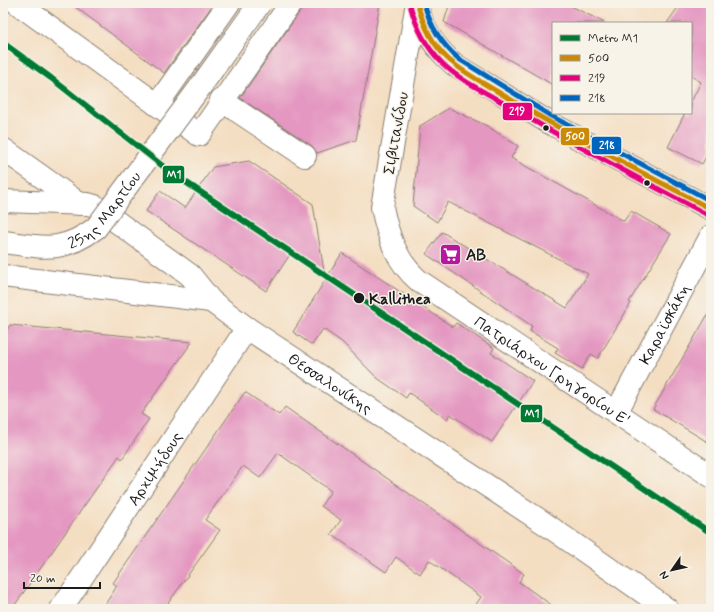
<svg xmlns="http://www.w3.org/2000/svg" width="714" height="612" font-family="Mynerve,sans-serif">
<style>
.building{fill:#e497c1}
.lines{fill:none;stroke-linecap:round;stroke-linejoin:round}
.minor-casing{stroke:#887d6f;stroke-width:24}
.minor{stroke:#fff;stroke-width:22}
.minor-bridge-casing{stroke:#887d6f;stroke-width:24;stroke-linecap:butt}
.minor-bridge{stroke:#fff;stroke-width:22}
.bus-1-casing{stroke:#f7f3e8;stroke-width:8}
.bus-2-casing{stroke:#f7f3e8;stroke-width:8}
.bus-3-casing{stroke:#f7f3e8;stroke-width:8}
.bus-1{stroke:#cb8a06;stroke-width:5}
.bus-2{stroke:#e5007d;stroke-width:5}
.bus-3{stroke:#0065bd;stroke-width:5}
.metro-1-casing{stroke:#f7f3e8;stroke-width:9}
.metro-1{stroke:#007a33;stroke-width:6}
.bus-dot{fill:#1c1c1c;stroke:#f7f3e8;stroke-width:1.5}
.labels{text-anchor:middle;stroke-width:3;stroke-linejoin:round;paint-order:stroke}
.street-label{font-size:16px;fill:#1c1c1c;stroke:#f7f3e8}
.poi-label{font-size:16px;font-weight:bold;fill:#1c1c1c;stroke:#f7f3e8;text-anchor:start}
.stop-label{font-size:16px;font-weight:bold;fill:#1c1c1c;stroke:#f7f3e8;text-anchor:start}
.line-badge{stroke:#f7f3e8;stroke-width:1.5}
.badge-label{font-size:11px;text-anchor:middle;font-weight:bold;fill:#fff}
</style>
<rect width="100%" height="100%" fill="#f7f3e8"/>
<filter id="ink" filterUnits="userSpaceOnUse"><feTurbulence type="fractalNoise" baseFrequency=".025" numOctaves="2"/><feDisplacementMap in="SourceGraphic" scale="8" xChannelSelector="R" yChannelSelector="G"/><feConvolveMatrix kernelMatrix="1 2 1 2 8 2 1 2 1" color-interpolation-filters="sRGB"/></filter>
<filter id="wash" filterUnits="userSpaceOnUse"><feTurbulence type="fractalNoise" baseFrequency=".012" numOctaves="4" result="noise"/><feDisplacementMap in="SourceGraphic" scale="16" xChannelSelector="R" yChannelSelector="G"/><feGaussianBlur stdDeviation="0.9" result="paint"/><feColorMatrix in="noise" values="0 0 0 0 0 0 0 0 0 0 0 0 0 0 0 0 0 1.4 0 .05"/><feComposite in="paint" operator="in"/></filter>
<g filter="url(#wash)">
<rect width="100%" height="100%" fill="#f4dec2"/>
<g id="blocks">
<g class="building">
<polygon points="70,3 214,3 164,73"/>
<polygon points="303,3 380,3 356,140 317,153 312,146 240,98 301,10"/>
<polygon points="450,3 565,3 605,23 553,23 553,85 444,22"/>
<polygon points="681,3 711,3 711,148 702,164 668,147 685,113 691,113 691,102 701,82 691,76 691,23 667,23"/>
<polygon points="449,108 487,126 518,146 511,158 624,221 631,211 671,234 629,302 631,303 598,358 591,354 582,369 555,353 558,348 530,331 532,326 426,254 442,232 567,308 588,274 448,202 437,222 413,206 420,126"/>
<polygon points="249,161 313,204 324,271 293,250 266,291 146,211 160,191 185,208 213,167"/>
<polygon points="342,253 453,327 456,323 494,348 491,353 533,381 492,442 450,414 447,419 409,393 406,398 376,377 342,342 323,329 312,345 293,332"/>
<polygon points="711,309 711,444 653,409"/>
<polygon points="10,325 192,342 141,414 149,419 122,459 119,456 12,609 3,609 3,337"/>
<polygon points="245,392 279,415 285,407 524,574 519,582 557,609 473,609 481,597 429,560 420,574 396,557 386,572 331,534 341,520 321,506 331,491 278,453 260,478 243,466 205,520 220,530 164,609 102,609 117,586 113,583"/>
</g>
</g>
</g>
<g filter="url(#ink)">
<use href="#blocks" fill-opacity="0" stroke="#887d6f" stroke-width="1"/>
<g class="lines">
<defs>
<g id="minor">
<polyline points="17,3 199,135 291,3"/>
<path id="s1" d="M417 3 382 207C388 236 396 261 419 281L711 476"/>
<path d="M417 5C423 30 435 48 455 65L548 122 711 209"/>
<polyline points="221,100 305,156"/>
<polyline points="157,105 229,3"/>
<polyline points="3,149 80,204"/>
<path id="s2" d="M3 201 88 204 95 206 190 275 211 301 247 328 544 523 667 609"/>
<polyline points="3,276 211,301"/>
<path id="s3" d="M617 411 711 236"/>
<path id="s4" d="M61 609 247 328"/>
</g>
</defs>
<use href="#minor" class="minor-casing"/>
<use href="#minor" class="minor"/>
<defs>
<g id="minor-bridge">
<path id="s5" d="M3 242C43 247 61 254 96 228L198 90 260 3"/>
</g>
</defs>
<use href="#minor-bridge" class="minor-bridge-casing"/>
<use href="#minor-bridge" class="minor-bridge"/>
<defs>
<path id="bus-1" d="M417 3C423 24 431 43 447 58 464 74 488 85 508 98 574 138 643 173 711 209"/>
<path id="bus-2" d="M410 5C416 27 425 46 442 63 459 80 484 91 505 104 571 144 640 179 708 215"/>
<path id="bus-3" d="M424 3C430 26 441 44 459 59L551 116 711 201"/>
</defs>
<use href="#bus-1" class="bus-1-casing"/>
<use href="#bus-2" class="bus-2-casing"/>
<use href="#bus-3" class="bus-3-casing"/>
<use href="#bus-1" class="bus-1"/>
<use href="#bus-2" class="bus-2"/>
<use href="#bus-3" class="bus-3"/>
<defs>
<polyline id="metro-1" points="3,43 51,78 169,171 711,533"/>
</defs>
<use href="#metro-1" class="metro-1-casing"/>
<use href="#metro-1" class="metro-1"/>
</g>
</g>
<defs>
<symbol id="supermarket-square" viewBox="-11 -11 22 22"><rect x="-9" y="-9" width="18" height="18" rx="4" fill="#b5179e" stroke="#f7f3e8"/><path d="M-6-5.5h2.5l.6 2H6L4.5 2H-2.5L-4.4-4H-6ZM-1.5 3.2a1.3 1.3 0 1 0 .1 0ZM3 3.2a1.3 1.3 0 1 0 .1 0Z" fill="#fff"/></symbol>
</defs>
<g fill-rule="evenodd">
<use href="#supermarket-square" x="438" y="242" width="25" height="25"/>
</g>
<g class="bus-dot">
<circle cx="546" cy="128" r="3.5"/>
<circle cx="647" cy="183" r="3.5"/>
<circle cx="359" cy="298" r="6"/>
</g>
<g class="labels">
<g class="street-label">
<text transform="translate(395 133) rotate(-80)" y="6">Σιβιτανίδου</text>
<text dy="6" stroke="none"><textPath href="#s5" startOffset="116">25ης Μαρτίου</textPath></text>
<text dy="6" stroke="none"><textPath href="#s3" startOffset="99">Καραϊσκάκη</textPath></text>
<text dy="6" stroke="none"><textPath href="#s1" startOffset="452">Πατριάρχου Γρηγορίου Ε'</textPath></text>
<text dy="6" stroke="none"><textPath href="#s2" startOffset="388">Θεσσαλονίκης</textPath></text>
<text dy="6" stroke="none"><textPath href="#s4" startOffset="169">Αρχιμήδους</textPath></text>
</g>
<g class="poi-label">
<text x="466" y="260">ΑΒ</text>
</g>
<g class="stop-label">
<text x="369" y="304">Kallithea</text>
</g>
</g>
<g class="line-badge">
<rect x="502" y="102" width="31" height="19" rx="4" fill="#e5007d"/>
<rect x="560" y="127" width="30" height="19" rx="4" fill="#cb8a06"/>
<rect x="591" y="136" width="31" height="19" rx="4" fill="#0065bd"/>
<rect x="162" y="165" width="23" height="19" rx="4" fill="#007a33"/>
<rect x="520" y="404" width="23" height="19" rx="4" fill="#007a33"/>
</g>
<g class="badge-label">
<text x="517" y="115">219</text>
<text x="575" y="140">500</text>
<text x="607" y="149">218</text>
<text x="174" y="178">Μ1</text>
<text x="532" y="417">Μ1</text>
</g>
<rect width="714" height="612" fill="none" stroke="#f7f3e8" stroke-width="16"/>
<rect x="552" y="22" width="140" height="92" fill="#f7f3e8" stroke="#9f9d96"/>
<rect x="560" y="35" width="20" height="6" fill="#007a33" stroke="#9f9d96"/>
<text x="588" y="42" font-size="12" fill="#1c1c1c">Metro Μ1</text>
<rect x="560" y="55" width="20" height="6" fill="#cb8a06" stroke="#9f9d96"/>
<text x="588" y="62" font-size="12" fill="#1c1c1c">500</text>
<rect x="560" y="75" width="20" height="6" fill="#e5007d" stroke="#9f9d96"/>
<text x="588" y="82" font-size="12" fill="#1c1c1c">219</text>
<rect x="560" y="95" width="20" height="6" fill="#0065bd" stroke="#9f9d96"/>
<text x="588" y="102" font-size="12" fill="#1c1c1c">218</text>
<g transform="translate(672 570) rotate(236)" stroke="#f7f3e8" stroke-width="3" paint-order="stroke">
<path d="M0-3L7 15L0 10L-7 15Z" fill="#1c1c1c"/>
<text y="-6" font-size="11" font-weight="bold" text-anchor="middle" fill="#1c1c1c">N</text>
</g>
<path d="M24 582v6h76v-6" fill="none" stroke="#1c1c1c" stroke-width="2"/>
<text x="30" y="582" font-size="12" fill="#1c1c1c" stroke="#f7f3e8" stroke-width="3" paint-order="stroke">20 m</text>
</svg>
